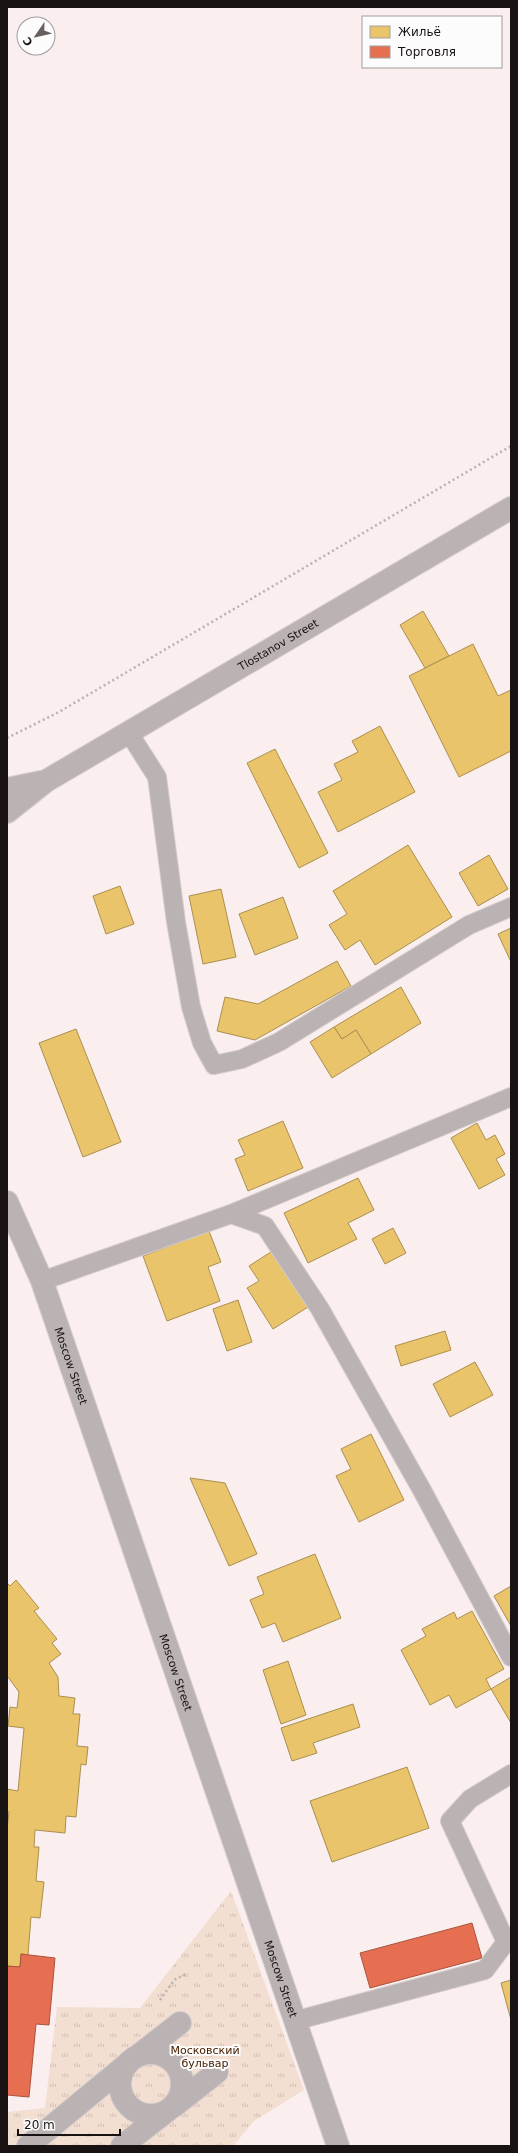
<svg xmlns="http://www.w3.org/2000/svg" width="518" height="2153" font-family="'DejaVu Sans',sans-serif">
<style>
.park{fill:url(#park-tufts)}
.homes{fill:#e9c46a;stroke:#ab8f50}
.shops{fill:#e76f51;stroke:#a9533e}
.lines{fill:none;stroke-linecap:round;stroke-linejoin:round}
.service-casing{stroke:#d5cccc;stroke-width:20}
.pedestrian-casing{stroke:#d5cccc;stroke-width:24}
.minor-casing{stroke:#d5cccc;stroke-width:24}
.secondary-casing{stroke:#d5cccc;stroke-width:24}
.path{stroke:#b9b1b2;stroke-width:2.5;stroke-dasharray:2 3;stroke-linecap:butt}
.service{stroke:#bbb2b4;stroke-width:18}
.pedestrian{stroke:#bbb2b4;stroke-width:22}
.minor{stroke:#bbb2b4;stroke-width:22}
.secondary{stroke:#bbb2b2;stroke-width:22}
.labels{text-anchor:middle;stroke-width:4;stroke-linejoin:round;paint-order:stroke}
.street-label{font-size:11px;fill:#191212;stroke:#fcfcfc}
.park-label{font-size:11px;fill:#482000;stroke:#fcfcfc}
</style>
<defs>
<pattern id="park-tufts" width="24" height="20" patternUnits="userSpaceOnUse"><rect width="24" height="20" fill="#f3ded2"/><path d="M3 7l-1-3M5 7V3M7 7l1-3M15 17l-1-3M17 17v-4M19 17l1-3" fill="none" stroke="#d0bdb3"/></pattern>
</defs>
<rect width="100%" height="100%" fill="#faeeee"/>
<polygon class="park" points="231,1891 304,2090 254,2121 233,2146 7,2146 7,2112 45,2108 57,2007 140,2008"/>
<g class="homes">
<polygon points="423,611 449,656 425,668 400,625"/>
<polygon points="473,644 498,696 511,690 511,751 459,777 409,676"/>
<polygon points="380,726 415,792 338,832 318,792 342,780 334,764 358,752 352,741"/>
<polygon points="275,749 328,853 299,868 247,763"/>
<polygon points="408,845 452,917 375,965 360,940 345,950 329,925 347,914 333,891"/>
<polygon points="489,855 508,889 478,906 459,873"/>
<polygon points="120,886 134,924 106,934 93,896"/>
<polygon points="221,889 236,957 203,964 189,896"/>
<polygon points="283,897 298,938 255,955 239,914"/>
<polygon points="511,928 511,962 498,934"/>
<polygon points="337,961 351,986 255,1040 217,1031 225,997 258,1004"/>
<polygon points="401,987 421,1023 371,1054 356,1030 342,1039 334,1027"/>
<polygon points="334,1027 342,1039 356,1030 371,1054 332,1078 310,1042"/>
<polygon points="76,1029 121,1142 83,1157 39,1043"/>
<polygon points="283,1121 303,1168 248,1191 235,1159 245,1155 238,1140"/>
<polygon points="477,1123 486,1140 495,1135 505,1154 496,1159 505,1175 479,1189 451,1138"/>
<polygon points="358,1178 374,1210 348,1223 357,1239 308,1263 284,1213"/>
<polygon points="393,1228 406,1253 385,1264 372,1239"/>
<polygon points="209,1231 221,1262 208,1267 220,1301 167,1321 143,1256"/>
<polygon points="274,1250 308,1307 273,1329 247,1288 259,1281 249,1266"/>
<polygon points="238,1300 252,1342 227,1351 213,1309"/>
<polygon points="445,1331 451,1350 401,1366 395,1346"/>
<polygon points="475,1362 493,1395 450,1417 433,1384"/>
<polygon points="371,1434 404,1500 359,1522 336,1476 351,1469 341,1449"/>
<polygon points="190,1478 225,1483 257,1554 229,1566"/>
<polygon points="315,1554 341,1618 283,1642 275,1623 262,1628 250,1600 264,1594 257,1577"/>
<polygon points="16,1580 39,1608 34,1611 57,1639 52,1643 61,1654 49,1663 58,1677 59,1696 75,1698 73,1714 80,1714 77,1746 88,1747 86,1765 81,1764 76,1817 66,1816 65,1833 35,1830 34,1847 39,1847 36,1881 44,1882 40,1918 31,1917 28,1955 21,1954 20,1967 7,1966 7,1829 9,1812 7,1812 7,1789 18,1791 24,1728 8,1726 10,1707 17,1708 19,1692 8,1677 7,1678 7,1583 10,1586"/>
<polygon points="511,1586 511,1626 494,1596"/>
<polygon points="472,1611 504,1669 486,1679 491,1689 456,1708 449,1695 430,1705 401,1650 426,1636 422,1629 454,1612 457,1619"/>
<polygon points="288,1661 306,1715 281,1724 263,1670"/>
<polygon points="511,1677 511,1723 491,1689"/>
<polygon points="353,1704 360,1727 313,1743 317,1753 292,1761 281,1728"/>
<polygon points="407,1767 429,1828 332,1862 310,1801"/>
<polygon points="511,1980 511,2020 501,1983"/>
</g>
<g class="shops">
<polygon points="472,1923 482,1958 370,1988 360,1953"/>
<polygon points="21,1954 55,1958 49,2025 36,2024 29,2097 7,2095 7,1966 20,1967"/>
</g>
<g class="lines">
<defs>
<g id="service">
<polyline points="129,733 157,777 176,922 191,1007 202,1043 214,1065 242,1059 279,1042 469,925 511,907"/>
<polyline points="231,1214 265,1226 320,1309 423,1492 511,1657"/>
<polyline points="42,1281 231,1214 511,1097"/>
<polyline points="294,2021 485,1970 506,1942 450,1821 470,1799 511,1774"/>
</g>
<g id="pedestrian">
<circle cx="151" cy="2084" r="31"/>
<polyline points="139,2055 180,2023"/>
<polyline points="174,2106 217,2072"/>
<polyline points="28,2146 126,2065"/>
<polyline points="122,2146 167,2111"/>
</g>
<g id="minor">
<path id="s1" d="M7 1202 42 1281 338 2146"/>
</g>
<g id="secondary">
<polyline points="7,789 41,782"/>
<path id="s2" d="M7 812 46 781 511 508"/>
</g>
</defs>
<use href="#service" class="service-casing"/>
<use href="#pedestrian" class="pedestrian-casing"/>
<use href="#minor" class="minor-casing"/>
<use href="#secondary" class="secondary-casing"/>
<g class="path">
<polyline points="7,738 59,712 511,446"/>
<polyline points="160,2000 174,1980 188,1973"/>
</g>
<use href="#service" class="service"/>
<use href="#pedestrian" class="pedestrian"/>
<use href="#minor" class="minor"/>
<use href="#secondary" class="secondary"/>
</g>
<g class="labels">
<g class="street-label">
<text dy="4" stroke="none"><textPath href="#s2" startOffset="319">Tlostanov Street</textPath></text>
<text dy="4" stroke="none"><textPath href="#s1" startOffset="176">Moscow Street</textPath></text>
<text dy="4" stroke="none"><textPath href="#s1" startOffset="500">Moscow Street</textPath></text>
<text dy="4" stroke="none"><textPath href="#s1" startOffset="824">Moscow Street</textPath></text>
</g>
<g class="park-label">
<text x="205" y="2054">Московский<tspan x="205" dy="13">бульвар</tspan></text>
</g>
</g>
<rect width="518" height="2153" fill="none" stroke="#191212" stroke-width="16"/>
<rect x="362" y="16" width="140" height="52" fill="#fcfcfc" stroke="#a19e9e"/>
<rect x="370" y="26" width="20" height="12" fill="#e9c46a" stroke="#a19e9e"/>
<text x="398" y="36" font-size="12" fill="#191212">Жильё</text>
<rect x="370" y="46" width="20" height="12" fill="#e76f51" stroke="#a19e9e"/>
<text x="398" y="56" font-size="12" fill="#191212">Торговля</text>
<g transform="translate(36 36) rotate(236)"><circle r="19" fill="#fcfcfc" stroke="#a19e9e"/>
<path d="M0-3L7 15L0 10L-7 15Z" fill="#685f5f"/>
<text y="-6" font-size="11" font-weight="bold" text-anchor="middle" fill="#191212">С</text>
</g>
<path d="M18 2129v6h102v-6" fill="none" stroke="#191212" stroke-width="2"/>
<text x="24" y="2129" font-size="12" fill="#191212" stroke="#fcfcfc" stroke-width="3" paint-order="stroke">20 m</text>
</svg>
